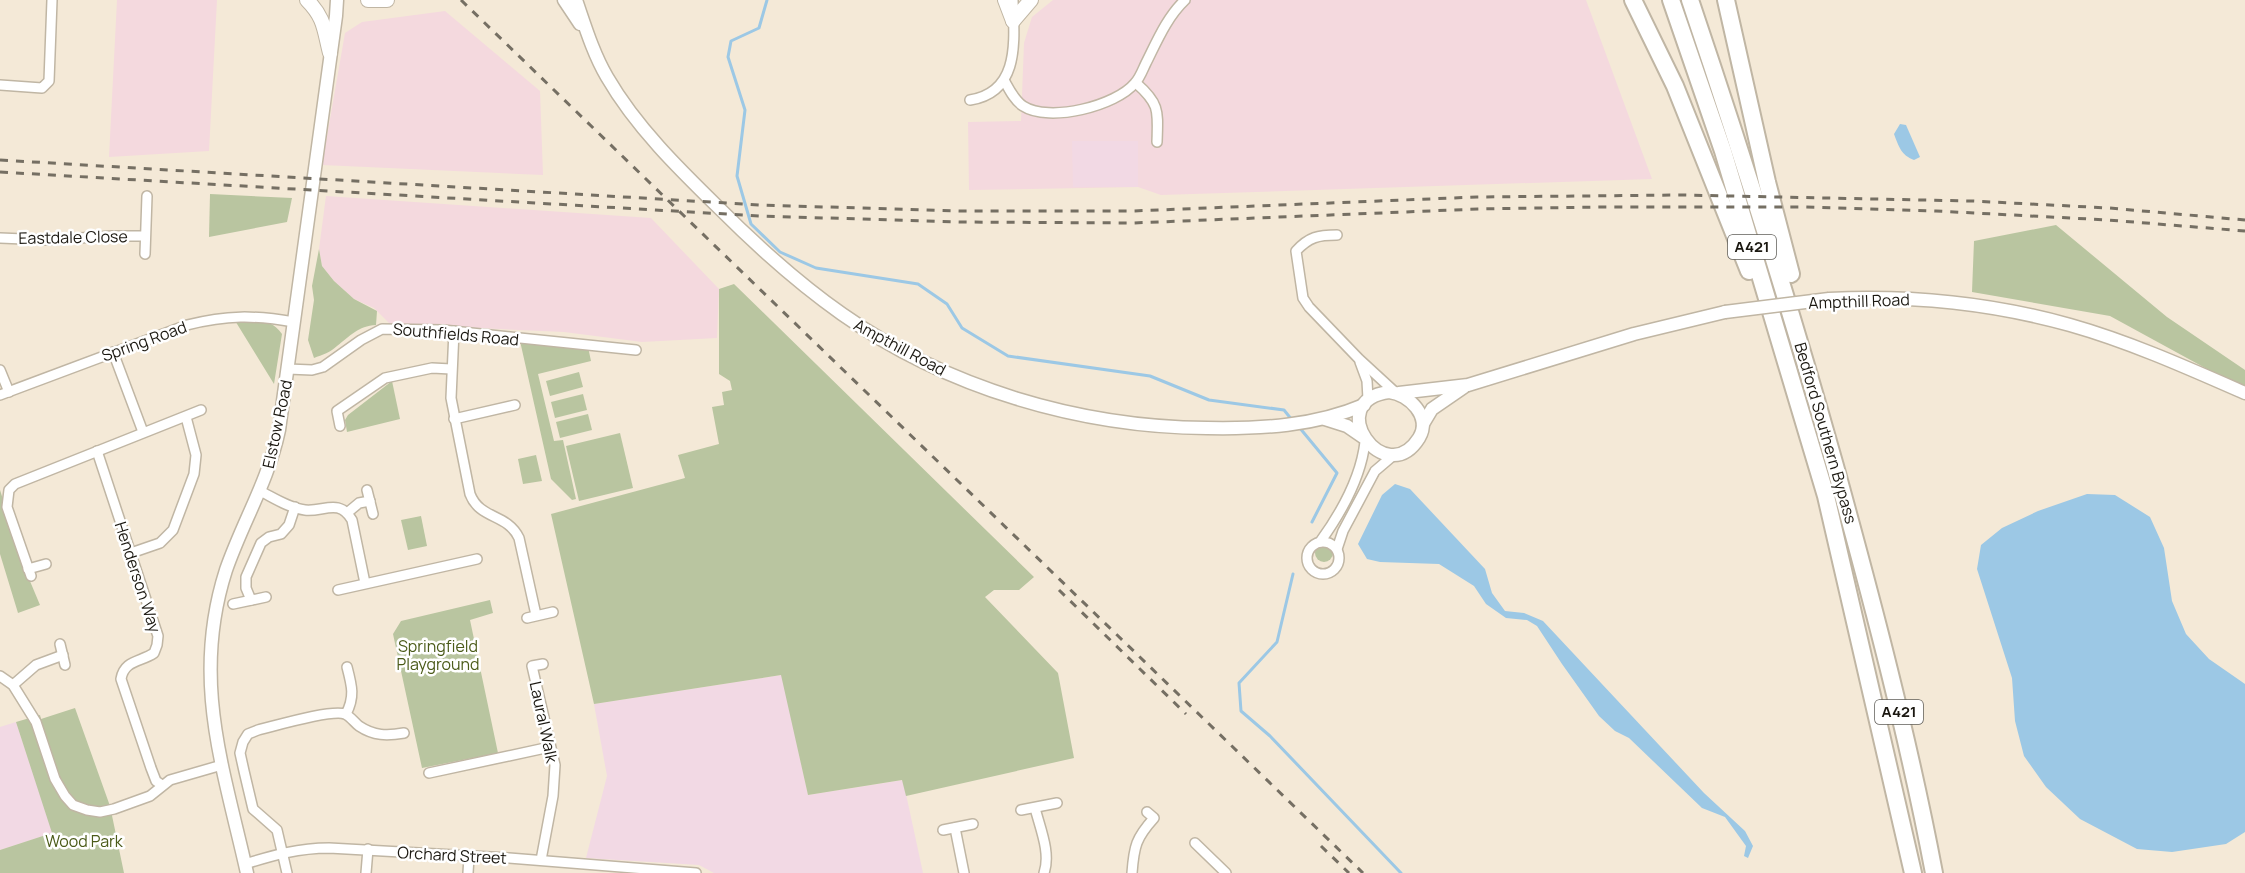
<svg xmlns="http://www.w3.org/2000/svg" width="2245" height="873" font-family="Manrope,sans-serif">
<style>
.industrial{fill:#f4d9de}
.education{fill:#f2d9e4}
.green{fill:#b9c5a0}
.water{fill:#9cc8e5}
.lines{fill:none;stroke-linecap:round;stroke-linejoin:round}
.stream{stroke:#9cc8e5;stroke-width:3}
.street-casing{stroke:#c0b6a4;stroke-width:12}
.secondary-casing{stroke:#c0b6a4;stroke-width:15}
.primary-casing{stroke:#c0b6a4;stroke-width:16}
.highway-casing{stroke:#c0b6a4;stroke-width:20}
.street{stroke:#fff;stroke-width:9}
.secondary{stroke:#fff;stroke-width:12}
.primary{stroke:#fff;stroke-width:14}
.highway{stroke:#fff;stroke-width:16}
.rail{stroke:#756f63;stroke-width:3;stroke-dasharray:8 8;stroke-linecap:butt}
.secondary-bridge-casing{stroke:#c0b6a4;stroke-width:15;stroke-linecap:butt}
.secondary-bridge{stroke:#fff;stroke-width:12}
.labels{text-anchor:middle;stroke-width:5;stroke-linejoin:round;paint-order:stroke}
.shield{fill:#fff;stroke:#5f5d58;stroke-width:1.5}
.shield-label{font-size:15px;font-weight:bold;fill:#1b1811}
.street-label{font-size:16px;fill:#1b1811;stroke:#fff}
.park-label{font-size:16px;fill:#4b5b19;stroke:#fff}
</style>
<rect width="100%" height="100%" fill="#f4e9d7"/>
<g class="industrial">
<polygon points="117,0 217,0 209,151 109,157"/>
<polygon points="1053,0 1586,0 1652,179 1161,195 1138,187 969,190 968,122 1021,121 1024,43 1032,17"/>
<polygon points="445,11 540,91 543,175 322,165 345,33 362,22"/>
<polygon points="326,196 651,218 719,289 717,338 642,342 564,332 390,324 374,308 354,299 334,281 322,266 319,249"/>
</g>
<g class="education">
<polygon points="1072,141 1138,141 1138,187 1073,187"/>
<polygon points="782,675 808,795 903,780 923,873 714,873 699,865 586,858 607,776 594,704"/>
<polygon points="16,722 53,833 0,850 0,727"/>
</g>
<g class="green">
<polygon points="210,194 292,198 287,222 209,237"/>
<polygon points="2056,225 2167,317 2245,370 2245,386 2218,375 2110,316 1972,292 1974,241"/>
<path d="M319 249 322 266 334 281 354 299 377 311 376 325C358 326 350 336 337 346 331 352 322 355 314 358L308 340 314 300 312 286Z"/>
<polygon points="734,284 1034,577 1019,590 994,590 985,597 1058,673 1074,758 906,796 902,780 808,795 781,675 594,704 551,514 685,478 678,455 719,444 712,407 724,405 722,392 732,390 730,381 719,374 719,289"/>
<path d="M234 319C253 319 270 317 282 334L274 384Z"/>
<polygon points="520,341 588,347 591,361 538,374 554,441 563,440 576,499 572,500 551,479"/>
<polygon points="579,372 583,387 550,396 546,381"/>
<polygon points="392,381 400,419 347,432 345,420 348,415"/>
<polygon points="583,394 587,410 555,418 551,402"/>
<polygon points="588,414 592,430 560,438 556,422"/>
<polygon points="620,433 633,488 579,501 566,446"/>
<polygon points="536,455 542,481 523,484 518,459"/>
<polygon points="0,490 27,574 40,605 18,613 0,554"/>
<polygon points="421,516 427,546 408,550 401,520"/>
<circle cx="1324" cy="553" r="9"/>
<polygon points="490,600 493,613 470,620 498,753 422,768 393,634 401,621"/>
<polygon points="75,708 110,806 124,873 0,873 0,850 52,833 16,722 40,715 41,719"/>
</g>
<g class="water">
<path d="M1900 124 1906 125 1920 157 1914 160C1901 155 1899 147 1894 134Z"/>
<polygon points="1395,484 1410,489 1485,569 1492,593 1505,611 1524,613 1543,621 1704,793 1745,831 1753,846 1748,858 1744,856 1746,846 1725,817 1702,808 1629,738 1615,731 1599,716 1562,664 1537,626 1527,620 1506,618 1486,604 1474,586 1439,564 1380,562 1367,559 1358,544 1382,495"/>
<polygon points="2087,494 2115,495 2150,517 2164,548 2172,601 2186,634 2209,659 2245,684 2245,832 2226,844 2172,852 2137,849 2080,819 2046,787 2024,756 2015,721 2012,678 1977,569 1981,545 2002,528 2038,511"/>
</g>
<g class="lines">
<g class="stream">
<polyline points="767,0 759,28 731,41 728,57 745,110 737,176 751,224 780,252 816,268 918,284 947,304 962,328 1008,356 1150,376 1209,400 1284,410 1292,420"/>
<polyline points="1299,427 1337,473 1312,522"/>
<polyline points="1293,574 1277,642 1239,683 1241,711 1270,736 1401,873"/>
</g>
<defs>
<g id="street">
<path d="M1004 80C1009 89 1014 100 1023 106 1049 123 1116 106 1135 83 1140 78 1143 69 1146 63 1157 41 1167 17 1185 0"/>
<path d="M1136 83C1160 104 1158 111 1157 142"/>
<polyline points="0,85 42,88 49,81 52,0"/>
<path d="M970 100C1021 92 1014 39 1013 0"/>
<path d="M1337 235C1318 235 1309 237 1296 251L1303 298 1309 307 1359 359 1396 393"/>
<polyline points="0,238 47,240 112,236 145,236"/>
<polyline points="145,254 147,196"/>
<path d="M454 331 451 398 470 494C480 520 507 513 519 538L536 615"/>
<polyline points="113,352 143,432"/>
<polyline points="1360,362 1367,381 1368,399"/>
<polyline points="288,369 312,370 323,367 361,340 382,329 443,330 636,350"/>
<polyline points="0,370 9,392"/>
<path d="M0 395 187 325C227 315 254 315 294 322"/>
<polyline points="454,419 515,405"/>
<polyline points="340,426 337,411 385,378 432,368 451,369"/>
<path d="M97 451 158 636 157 645 154 653C141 662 124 660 121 679L151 768 156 781 162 785"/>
<polyline points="367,490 373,514"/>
<path d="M260 491C274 498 289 508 305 510 324 512 339 498 352 520L365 583"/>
<polyline points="347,513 359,503 370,501"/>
<circle cx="1323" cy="558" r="16"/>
<path d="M1320 542C1341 513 1361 477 1365 442"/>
<polyline points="1337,549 1343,531 1375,471 1395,454"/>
<polyline points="131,553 160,543 173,530 194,474 196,455 186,417"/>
<polyline points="28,569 46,564"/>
<polyline points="31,576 7,507 9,490 15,484 201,410"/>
<polyline points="338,590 477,559"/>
<polyline points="251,600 246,588 246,577 261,543 269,537 281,534 289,525 295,507"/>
<polyline points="233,604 266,597"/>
<polyline points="527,618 553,612"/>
<polyline points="60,644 65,665"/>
<polyline points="0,676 13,685 36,722 55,779 65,796 73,805 87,810 100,812 114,809 150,796 170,780 222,765"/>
<polyline points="13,685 36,665 63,655"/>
<path d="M346 714C355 697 352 686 347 667"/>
<polyline points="429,773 550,747"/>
<path d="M1035 808C1040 828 1051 853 1044 873"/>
<polyline points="1021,810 1057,803"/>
<polyline points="955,828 964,873"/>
<polyline points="943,830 973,824"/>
<polyline points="1195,843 1226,873"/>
<polyline points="541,860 553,796 555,765 532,666 543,664"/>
<path d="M245 864C274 855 299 848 329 848L509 858 696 873"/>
<path d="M287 873 277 830 253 809 244 771 240 753 243 742 248 734 258 730C275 726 331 709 345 714 350 716 355 723 359 726 374 736 387 736 404 733"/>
<polyline points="366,873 368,849"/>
<polyline points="468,873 469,857"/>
<path d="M1132 873C1134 846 1136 838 1154 818L1147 812"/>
</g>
<g id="secondary">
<polyline points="564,0 580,24"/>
<path d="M576 0C585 26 593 53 607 77 636 127 679 169 720 209 758 247 798 283 842 314 947 388 1079 427 1207 428 1261 429 1315 426 1364 405"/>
<path d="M1829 299C1911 295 1991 303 2070 325 2130 342 2188 368 2245 393"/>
<path d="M1389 392C1409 394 1432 417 1419 438 1385 492 1321 401 1389 392Z"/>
<polyline points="1399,393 1468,385 1634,334 1725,312"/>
<polyline points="1325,419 1347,426 1363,437"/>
<polyline points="1423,424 1432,409 1464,387"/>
<path d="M247 873C223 766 191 679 226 570 243 521 268 482 279 430L336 16 337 0"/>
</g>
<g id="primary">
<path d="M307 0C325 18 324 30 330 53"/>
<polyline points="368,0 387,0"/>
<polyline points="1005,0 1013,21"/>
<polyline points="1013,21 1031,0"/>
</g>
<g id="highway">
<polyline points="1633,0 1675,86 1749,271"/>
<polyline points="1671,0 1723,151 1826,496 1913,873"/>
<path d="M1690 0C1742 154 1791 309 1835 466 1872 600 1908 736 1934 873"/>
<polyline points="1726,0 1767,182 1791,274"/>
</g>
</defs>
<use href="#street" class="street-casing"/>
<use href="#secondary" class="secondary-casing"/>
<use href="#primary" class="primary-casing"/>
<use href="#highway" class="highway-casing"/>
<use href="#street" class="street"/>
<use href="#secondary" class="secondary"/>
<use href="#primary" class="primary"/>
<use href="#highway" class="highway"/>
<g class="rail">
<polyline points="461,0 1363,873"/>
<polyline points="0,160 760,205 960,211 1133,211 1477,197 1683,195 1972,201 2109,208 2245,220"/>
<polyline points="0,172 760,216 960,222 1133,223 1478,209 1604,207 1804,207 1936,211 2108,220 2245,231"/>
<polyline points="1059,590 1186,714"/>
<polyline points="1321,846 1349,873"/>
</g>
<defs>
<polyline id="secondary-bridge" points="1725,312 1829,299"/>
</defs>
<use href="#secondary-bridge" class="secondary-bridge-casing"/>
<use href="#secondary-bridge" class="secondary-bridge"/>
</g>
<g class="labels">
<g class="shield">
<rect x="1728" y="235" width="48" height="24" rx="4.5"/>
<rect x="1875" y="700" width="48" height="24" rx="4.5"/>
</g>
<g class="shield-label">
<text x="1752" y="252">A421</text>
<text x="1899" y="717">A421</text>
</g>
<g class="street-label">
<text transform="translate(73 237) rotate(-1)" y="6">Eastdale Close</text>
<text transform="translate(1859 301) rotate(-2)" y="6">Ampthill Road</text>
<text transform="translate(456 334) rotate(5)" y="6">Southfields Road</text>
<text transform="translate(144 341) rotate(-20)" y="6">Spring Road</text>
<text transform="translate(900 347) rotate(28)" y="6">Ampthill Road</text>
<text transform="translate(277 424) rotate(-78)" y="6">Elstow Road</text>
<text transform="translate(1826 433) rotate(74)" y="6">Bedford Southern Bypass</text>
<text transform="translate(138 577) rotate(72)" y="6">Henderson Way</text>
<text transform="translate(544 722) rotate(78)" y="6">Laural Walk</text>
<text transform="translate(452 855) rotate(3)" y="6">Orchard Street</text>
</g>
<g class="park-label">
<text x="438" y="652">Springfield<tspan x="438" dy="18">Playground</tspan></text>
<text x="84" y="847">Wood Park</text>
</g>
</g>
</svg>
